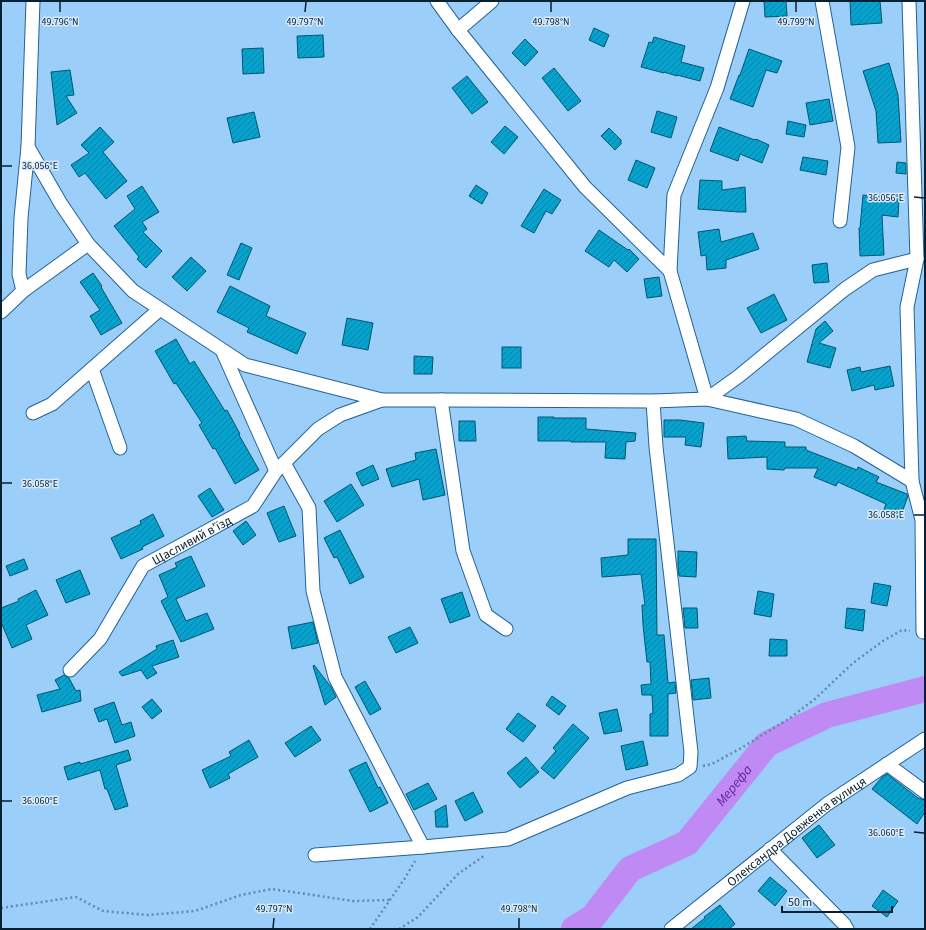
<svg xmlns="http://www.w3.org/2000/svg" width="926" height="930" font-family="'Source Sans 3',sans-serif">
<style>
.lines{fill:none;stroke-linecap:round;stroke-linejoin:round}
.river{stroke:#bf8af4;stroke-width:26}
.building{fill:url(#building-hatch);stroke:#005771}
.minor-casing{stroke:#236294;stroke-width:15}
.path{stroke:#6189ac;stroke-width:2.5;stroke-dasharray:2 3;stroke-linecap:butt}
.minor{stroke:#fff;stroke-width:13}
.ticks{fill:none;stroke:#051f33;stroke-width:1.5}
.labels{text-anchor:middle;stroke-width:3;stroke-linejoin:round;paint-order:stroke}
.street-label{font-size:13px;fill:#051f33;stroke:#d8ebfc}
.water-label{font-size:14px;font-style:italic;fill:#69219e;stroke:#d8ebfc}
.ticks-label{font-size:10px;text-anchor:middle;fill:#051f33;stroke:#d8ebfc;stroke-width:3;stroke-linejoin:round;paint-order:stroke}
</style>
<defs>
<pattern id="building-hatch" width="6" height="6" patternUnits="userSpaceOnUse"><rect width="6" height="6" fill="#08a2ce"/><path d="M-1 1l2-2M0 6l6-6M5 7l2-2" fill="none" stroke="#0783a8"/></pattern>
</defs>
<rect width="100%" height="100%" fill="#9ccefa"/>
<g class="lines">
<path class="river" id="s1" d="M574 929 593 917 630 869 687 843 767 744 827 715 925 689"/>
</g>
<g class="building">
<polygon points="764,1 786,1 787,16 765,17"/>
<polygon points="850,1 880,1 882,23 851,25"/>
<polygon points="594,28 609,35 604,47 589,40"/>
<polygon points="323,35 324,57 298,58 297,36"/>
<polygon points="654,37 685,46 681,62 704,68 700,81 677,75 677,76 664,72 664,73 641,67 649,42 652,43"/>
<polygon points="525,39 538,52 525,66 512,53"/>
<polygon points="263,48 264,73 243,74 242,49"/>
<polygon points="749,49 782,61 777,73 766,70 753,107 730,99 739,75 740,75"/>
<polygon points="889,63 898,95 901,142 878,143 876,111 863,71"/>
<polygon points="554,68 581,101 568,111 542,78"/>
<polygon points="70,70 74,95 66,96 77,113 57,125 51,72"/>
<polygon points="467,76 488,102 472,114 452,88"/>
<polygon points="829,99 833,121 810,125 806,103"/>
<polygon points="657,111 677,117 671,138 651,132"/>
<polygon points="254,112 260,137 233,143 227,118"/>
<polygon points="788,121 806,125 804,137 786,134"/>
<polygon points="505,126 518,137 504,154 491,142"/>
<polygon points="100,127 114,142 103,152 127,181 106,199 85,173 79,177 71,165 89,153 81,145"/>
<polygon points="719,127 755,140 756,139 769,145 762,163 740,154 738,161 710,151"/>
<polygon points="609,128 621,140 621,144 615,150 601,136"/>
<polygon points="803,157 828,161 826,175 800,170"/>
<polygon points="636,160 655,168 647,188 628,180"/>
<polygon points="897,162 906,163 906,174 896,173"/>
<polygon points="700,180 722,181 722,190 745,187 746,212 739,212 698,209"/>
<polygon points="476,185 488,193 482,204 469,196"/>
<polygon points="142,186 159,212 142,222 147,229 143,232 162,251 146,268 137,259 139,257 114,226 135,209 127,196"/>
<polygon points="544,189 561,200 552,214 546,211 534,233 521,226"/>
<polygon points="863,195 899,198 898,217 882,215 884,255 860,256 859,228 860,228"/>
<polygon points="719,229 721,242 753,233 759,249 726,260 726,268 707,270 706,255 701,256 698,232"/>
<polygon points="599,230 628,250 629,249 639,259 627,272 614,260 609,267 585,251"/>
<polygon points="241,243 252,248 239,280 227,275"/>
<polygon points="191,257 206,271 187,291 172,277"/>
<polygon points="827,263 829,282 814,283 812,265"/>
<polygon points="93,273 102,286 101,287 122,323 101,335 90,316 100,310 80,282"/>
<polygon points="659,277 662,296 647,298 644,279"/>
<polygon points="230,286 270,306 266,316 306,333 297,354 247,332 249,328 217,312"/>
<polygon points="774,294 787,320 761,333 747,308"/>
<polygon points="347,318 373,323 368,350 342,345"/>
<polygon points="825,321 833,331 819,343 836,348 830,368 807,362 816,329"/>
<polygon points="176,339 190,364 194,361 225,411 227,410 240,434 239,435 259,470 235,484 215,448 213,449 199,425 202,423 176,383 174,384 155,351"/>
<rect x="502" y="347" width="19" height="21"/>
<polygon points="414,356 433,357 432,374 414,374"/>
<polygon points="890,366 894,386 875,390 874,385 852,391 847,370 860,367 861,372"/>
<polygon points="538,417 554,417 554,418 586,418 586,429 636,433 635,441 626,442 625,459 605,458 606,442 571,442 571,441 538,441"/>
<polygon points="664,420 680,420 704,423 701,447 685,445 686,437 664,437"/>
<polygon points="459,421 475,421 476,441 459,441"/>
<polygon points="746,436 747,441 785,442 785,447 806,447 806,450 857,470 858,467 879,477 876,482 907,494 908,496 900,518 883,512 886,504 838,482 836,486 814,477 818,468 785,468 784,470 767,469 767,457 728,459 727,437"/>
<polygon points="436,449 445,495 423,500 419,479 392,487 386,469 416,460 415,453"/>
<polygon points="373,465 379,479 362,486 356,473"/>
<polygon points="351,484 364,505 337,522 324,501"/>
<polygon points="210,488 224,510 212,517 198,496"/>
<polygon points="284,506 296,536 279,542 267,513"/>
<polygon points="153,514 164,536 142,547 143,549 121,559 111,538 141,524 140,521"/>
<polygon points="246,521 256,535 243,545 233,531"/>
<polygon points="340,530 364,577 350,584 337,557 334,558 324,538"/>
<polygon points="628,539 656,539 657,635 664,635 668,683 675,682 676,693 668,694 668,736 650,736 650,714 653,713 652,695 642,695 641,685 651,684 650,662 647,662 643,625 642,605 645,605 641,574 602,577 601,558 628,555"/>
<polygon points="678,551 697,552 696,577 679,576 678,567"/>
<polygon points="191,556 205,586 176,599 186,621 207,613 214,629 181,642 161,601 168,597 159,575 177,567 175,563"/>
<polygon points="24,559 28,569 10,576 6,566"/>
<polygon points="80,570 90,594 66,603 56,580"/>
<polygon points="874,583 891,586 887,606 871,603"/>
<polygon points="36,590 48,615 26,625 32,639 12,648 1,622 1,608 19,601 18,599"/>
<polygon points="758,591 774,594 771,617 754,614"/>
<polygon points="462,592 470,616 450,623 441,599"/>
<polygon points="683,608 697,608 698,628 685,628"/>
<polygon points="847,608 865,610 863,631 845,628"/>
<polygon points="313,622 318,643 292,649 288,627"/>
<polygon points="410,627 418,643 396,653 388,637"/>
<polygon points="770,639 787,640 787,656 769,656"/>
<polygon points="173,640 179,657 152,666 157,673 147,679 141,670 122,676 119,672 157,649 156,646"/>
<polygon points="314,665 331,687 336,697 325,705 313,666"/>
<polygon points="64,675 69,678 76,691 80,690 81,701 42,712 37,695 60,689 55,680"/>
<polygon points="709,678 711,698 693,700 691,680"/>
<polygon points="365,681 381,709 370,715 355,687"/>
<polygon points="552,696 566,706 559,715 546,705"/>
<polygon points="152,699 162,711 152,719 142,707"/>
<polygon points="114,702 122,725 131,722 135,736 115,743 107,719 99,722 94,709"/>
<polygon points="617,709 622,731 604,734 599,713"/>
<polygon points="518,713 536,726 523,742 506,729"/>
<polygon points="573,724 589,738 554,779 541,768 556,751 553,748"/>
<polygon points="311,726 321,740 295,757 285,743"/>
<polygon points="249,740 258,757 228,774 230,778 210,788 202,770 231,756 229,752"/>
<polygon points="643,741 648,765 626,770 621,746"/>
<polygon points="128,750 131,760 116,765 128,806 115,810 107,789 105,789 100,770 68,780 64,767 80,762 80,764"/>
<polygon points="526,757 539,772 520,788 507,773"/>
<polygon points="366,762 378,788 380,787 388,803 370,812 349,770"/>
<polygon points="887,774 918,798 925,800 925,812 917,824 872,789 882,777"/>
<polygon points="428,783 437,799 414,810 406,794"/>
<polygon points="473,792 483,812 465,821 455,801"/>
<polygon points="446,805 448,827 436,827 435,811"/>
<polygon points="819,825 835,845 817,858 802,838"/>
<polygon points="770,877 787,891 775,906 758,891"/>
<polygon points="883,890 898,901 887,917 872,906"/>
<polygon points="720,905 735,924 729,929 691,929 705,918 704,917"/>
</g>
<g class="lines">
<defs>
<g id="minor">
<polyline points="33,1 28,147 61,204 88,244 133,291 245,365 382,400 441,400 653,401 707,399 796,419 854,446 912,481 922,520 923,632"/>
<polyline points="437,1 458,30 585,187 670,271"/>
<polyline points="743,1 717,88 674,195 670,271 707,399 739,376 845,289 873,270 917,259"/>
<polyline points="822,1 848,147 840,221"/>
<polyline points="909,1 917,259 907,307 912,481"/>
<polyline points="458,30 492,1"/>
<polyline points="23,291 19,274 21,218 28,147"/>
<polyline points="1,312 23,291 88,244"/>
<polyline points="222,350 276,471"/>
<polyline points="92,369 120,448"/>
<polyline points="441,400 463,551 486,615 506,629"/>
<polyline points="33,413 52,404 160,309"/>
<polyline points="284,463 309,508 313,591 335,677 423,847"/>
<path id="s2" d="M70 670 100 639 143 566 253 506 276 471 318 429 340 415 382 400"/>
<polyline points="887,764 925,792"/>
<polyline points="770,849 844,924 847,929"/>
<polyline points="315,855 423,847 508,839 627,788 678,775 690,767 691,752 656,447 653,401"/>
<path id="s3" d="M671 929 827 804 925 739"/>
</g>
</defs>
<use href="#minor" class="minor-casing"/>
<g class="path">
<polyline points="703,766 712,764 743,747 790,718 815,699 853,663 883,641 902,630 910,631"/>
<polyline points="1,908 76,897 103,911 148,915 195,911 241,895 272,889 353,901 390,900"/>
<polyline points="370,929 405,878 415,861"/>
<polyline points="399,929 418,917 458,874 485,855"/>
</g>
<use href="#minor" class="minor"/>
</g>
<path class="ticks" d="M60 12V2M305 12 306 2M551 12V2M796 12V2M2 166H12M914 197 924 198M2 483H12M914 515H924M2 801H12M914 832 924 833M273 928 274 918M519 928V918"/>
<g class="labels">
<g class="street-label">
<text dy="5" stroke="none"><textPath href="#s2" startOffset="183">Щасливий в'їзд</textPath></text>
<text dy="5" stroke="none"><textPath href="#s3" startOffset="159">Олександра Довженка вулиця</textPath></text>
</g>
<g class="water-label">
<text dy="5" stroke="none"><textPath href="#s1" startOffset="220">Мерефа</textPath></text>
</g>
</g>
<g class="ticks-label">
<text x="60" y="25">49.796°N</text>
<text x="305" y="25">49.797°N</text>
<text x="551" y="25">49.798°N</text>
<text x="796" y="25">49.799°N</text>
<text x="40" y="169">36.056°E</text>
<text x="886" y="201">36.056°E</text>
<text x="40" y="487">36.058°E</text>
<text x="886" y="518">36.058°E</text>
<text x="40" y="804">36.060°E</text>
<text x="886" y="836">36.060°E</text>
<text x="274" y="912">49.797°N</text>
<text x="519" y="912">49.798°N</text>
</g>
<rect width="926" height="930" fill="none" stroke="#051f33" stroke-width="4"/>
<path d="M782 906v6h110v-6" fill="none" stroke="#051f33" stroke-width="2"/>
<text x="788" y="906" font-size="12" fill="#051f33" stroke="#d8ebfc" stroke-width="3" paint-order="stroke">50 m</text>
</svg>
